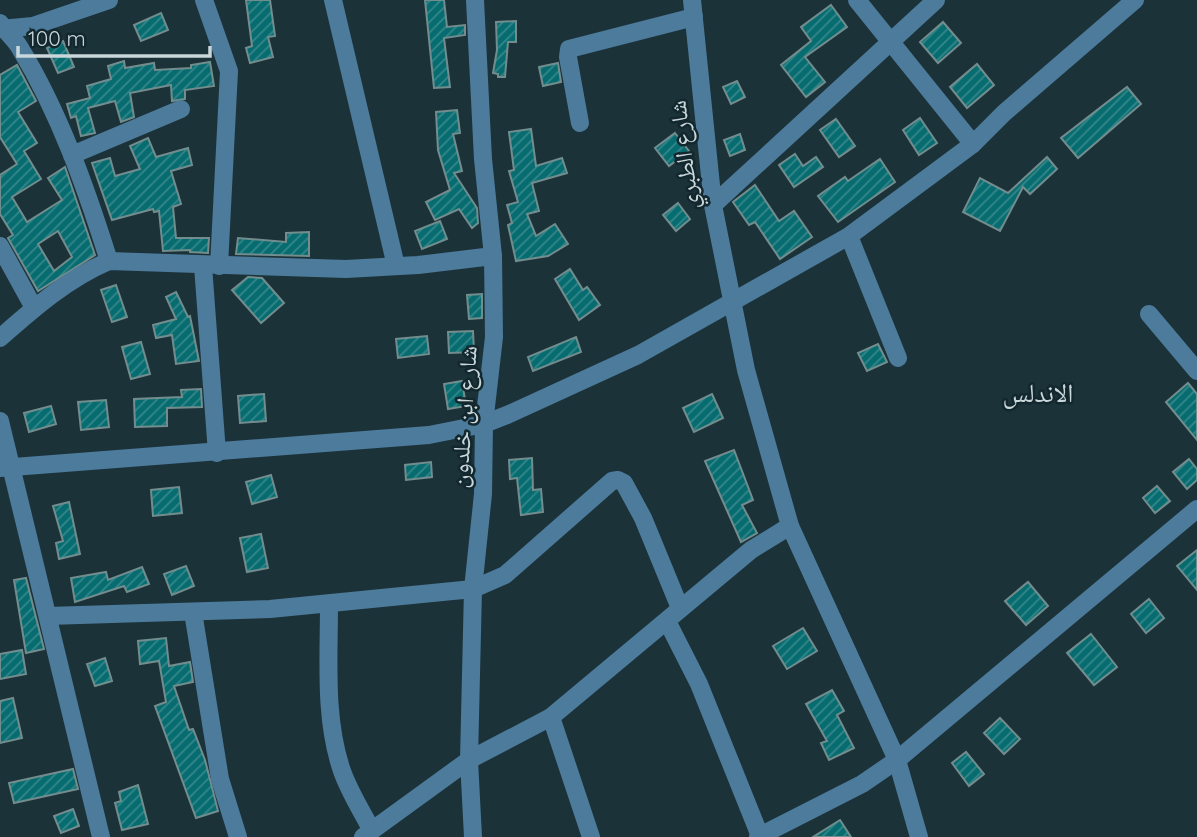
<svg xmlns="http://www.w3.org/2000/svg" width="1197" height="837" font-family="Quicksand,'Noto Naskh Arabic',sans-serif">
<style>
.building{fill:url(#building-hatch);stroke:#728d8e;stroke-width:2;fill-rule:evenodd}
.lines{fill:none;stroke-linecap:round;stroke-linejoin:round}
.minor{stroke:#4d7b9c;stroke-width:18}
.labels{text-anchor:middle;stroke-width:5;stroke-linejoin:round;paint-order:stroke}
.street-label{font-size:24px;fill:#c9d6da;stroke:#12282e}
.neighbourhood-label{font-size:26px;fill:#c9d6da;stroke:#12282e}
</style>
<defs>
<pattern id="building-hatch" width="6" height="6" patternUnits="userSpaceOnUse" patternTransform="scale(1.75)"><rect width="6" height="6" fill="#076c70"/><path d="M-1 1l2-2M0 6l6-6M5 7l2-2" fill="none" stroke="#35878a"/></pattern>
</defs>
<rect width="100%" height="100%" fill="#1c3239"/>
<g class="building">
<polygon points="246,0 270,0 275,36 268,37 273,57 250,63 246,48 252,46"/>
<polygon points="425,0 444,0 447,27 465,25 465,35 444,38 450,87 434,88"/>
<polygon points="831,5 847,27 805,57 825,82 806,97 781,65 811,41 801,27"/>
<polygon points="161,13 168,30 141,41 134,25"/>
<polygon points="516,21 516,42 508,42 505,77 498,77 498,74 493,73 497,50 496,22"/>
<polygon points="943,22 961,43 938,63 920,42"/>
<polygon points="63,41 74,67 58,73 47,48"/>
<polygon points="124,61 125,68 154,63 155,70 191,68 191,65 210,62 214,86 185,90 185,99 172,101 171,85 130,93 134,117 121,122 115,101 88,108 95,133 81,136 76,116 71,118 67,104 90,98 87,86 111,79 108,66"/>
<polygon points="558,63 561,82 543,86 539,67"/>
<polygon points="977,64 994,85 967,108 950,87"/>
<path d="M17 65 36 101 18 112 37 143 24 151 41 179 12 197 27 222 62 200 48 178 65 167 95 255 38 291 8 238 13 235 0 214V175L17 164 0 137V75ZM58 231 72 257 54 271 38 244Z"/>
<polygon points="737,81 745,97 731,104 723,87"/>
<polygon points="1127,87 1141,104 1078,158 1061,138"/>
<polygon points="457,110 460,133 453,134 462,171 454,173 477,208 478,223 472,228 459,209 435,220 426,202 450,190 438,150 436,112"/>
<polygon points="920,118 937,143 919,155 903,130"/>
<polygon points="836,119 855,146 839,157 820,130"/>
<polygon points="531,129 536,166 562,158 567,173 532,183 539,211 527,214 536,236 555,224 568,244 548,256 516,261 508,225 512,223 507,205 518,202 509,171 514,170 509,132"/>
<polygon points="675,133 689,151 669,166 655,148"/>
<polygon points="740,134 745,150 730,156 724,140"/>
<polygon points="148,138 156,157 188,148 192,165 171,171 181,204 173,207 176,238 209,238 208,253 190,252 190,250 163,251 159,211 154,212 153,209 112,220 92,163 110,158 115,176 140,169 130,146"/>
<polygon points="795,154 803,166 816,157 823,167 794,187 779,165"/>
<polygon points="1047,157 1057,169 1030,194 1023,187 1000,231 963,212 980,178 1008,193"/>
<polygon points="880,159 895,182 838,222 818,196 845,177 848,181"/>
<polygon points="755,185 779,221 794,211 812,237 780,259 755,222 749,225 733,202"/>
<polygon points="678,203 690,219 676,231 663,215"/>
<polygon points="440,221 447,239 422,249 415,231"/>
<polygon points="309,232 309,256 236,254 238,238 286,242 286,233"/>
<polygon points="570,269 583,290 587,287 600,305 579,320 555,279"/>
<polygon points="248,277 262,278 284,303 261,323 232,290"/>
<polygon points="116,285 127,317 112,322 101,290"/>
<polygon points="176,292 188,317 190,316 199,361 176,364 172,335 156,338 153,325 176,319 166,297"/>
<polygon points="482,294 482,318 469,319 467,295"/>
<polygon points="473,331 474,352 449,353 448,332"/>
<polygon points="427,336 429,354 398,358 396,339"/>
<polygon points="576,337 581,352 533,371 528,357"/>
<polygon points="141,342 150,374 131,379 122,347"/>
<polygon points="878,344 887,362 867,371 858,353"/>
<polygon points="462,381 466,406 448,409 444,384"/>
<polygon points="1188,383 1197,394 1197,440 1166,402"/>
<polygon points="201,389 202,407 167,408 167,426 135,427 134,399 182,397 181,390"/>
<polygon points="264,394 266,421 240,423 238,396"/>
<polygon points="712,394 723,418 694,432 683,408"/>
<polygon points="106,400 109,427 81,430 78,402"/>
<polygon points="51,406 56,424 29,432 24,413"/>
<polygon points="734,450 753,500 742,505 757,533 741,542 705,461"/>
<polygon points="532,458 533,490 541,489 543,512 521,515 517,478 510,479 509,460"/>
<polygon points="1189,459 1197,469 1197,480 1187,489 1173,472"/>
<polygon points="431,462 432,477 406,480 405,465"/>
<polygon points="271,475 277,497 252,504 246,482"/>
<polygon points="1157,486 1170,501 1155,513 1143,498"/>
<polygon points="179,487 182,513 153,516 151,490"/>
<polygon points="69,502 80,554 59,559 56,543 63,541 53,506"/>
<polygon points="261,534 268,568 247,572 240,538"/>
<polygon points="1197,550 1197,590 1177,566"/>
<polygon points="186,566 194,586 172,595 164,574"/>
<polygon points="142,567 149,584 127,592 124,586 75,602 71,578 106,572 108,580"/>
<polygon points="26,578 44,649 26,653 14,580"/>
<polygon points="1028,582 1048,606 1026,625 1005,601"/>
<polygon points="1149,599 1164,618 1146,633 1131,614"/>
<polygon points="803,628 817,651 787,669 773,646"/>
<polygon points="1091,634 1117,667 1094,685 1067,653"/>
<polygon points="166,638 169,666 190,662 193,682 174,686 189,730 193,729 205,760 218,811 196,818 155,706 166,702 159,661 140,664 138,641"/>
<polygon points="22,650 26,674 0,679 0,654"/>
<polygon points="105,658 112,681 95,686 87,664"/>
<polygon points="832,690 844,711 837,715 854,748 829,760 821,743 827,741 806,704"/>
<polygon points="13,698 22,738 0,743 0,701"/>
<polygon points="1000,718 1020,739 1004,754 984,733"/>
<polygon points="966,752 984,774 969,786 952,763"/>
<polygon points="73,769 78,789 14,803 9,783"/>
<polygon points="138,785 148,824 122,830 115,803 121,801 119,792"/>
<polygon points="73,809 79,826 61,833 54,816"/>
<polygon points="840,820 851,837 813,837"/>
</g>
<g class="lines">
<g class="minor">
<polyline points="204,0 229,71 219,266"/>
<polyline points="333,0 396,266"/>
<polyline points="692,0 713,205 746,370 790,526 897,760 919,837"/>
<polyline points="857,0 973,144"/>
<path d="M0 23C6 32 15 39 20 48 60 114 86 188 109 261"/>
<polyline points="0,29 33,26 109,0"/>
<polyline points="580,123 568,57 569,49 694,17"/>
<polyline points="72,155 181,109"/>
<polyline points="713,205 936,0"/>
<polyline points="849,236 898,358"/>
<polyline points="0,246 34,308"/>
<polyline points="203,266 217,453"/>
<polyline points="1149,314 1197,371"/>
<path d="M0 338C34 308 67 279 109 261L346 269 418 265 493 256"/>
<polyline points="0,421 101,837"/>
<polyline points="0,468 429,435 484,424 507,415 638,355 849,236 973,144 1004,113 1135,0"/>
<path d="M329 605C329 659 324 719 342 771 349 791 361 810 371 829"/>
<polyline points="193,612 220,779 238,837"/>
<polyline points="48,616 270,609 473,589 505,575 612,481 618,480 624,483 643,518 680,608"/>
<polyline points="667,621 699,684 760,836"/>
<polyline points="551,717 591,837"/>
<polyline points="363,837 469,760 551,717 751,550 790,526"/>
<polyline points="473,837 469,760 473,589 483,494 484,424 494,337 493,256 483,159 475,0"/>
<polyline points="758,837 862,784 897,760 1197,509"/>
</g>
</g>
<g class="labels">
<g class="street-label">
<text transform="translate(684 155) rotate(-97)" y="8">شارع الطبري</text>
<text transform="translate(464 417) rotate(-86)" y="8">شارع ابن خلدون</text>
</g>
<g class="neighbourhood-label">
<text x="1038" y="402">الاندلس</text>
</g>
</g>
<path d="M18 46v10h192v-10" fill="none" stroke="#c9d6da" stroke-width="3.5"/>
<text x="28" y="46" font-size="21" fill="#c9d6da" stroke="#12282e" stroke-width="5" paint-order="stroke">100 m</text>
</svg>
